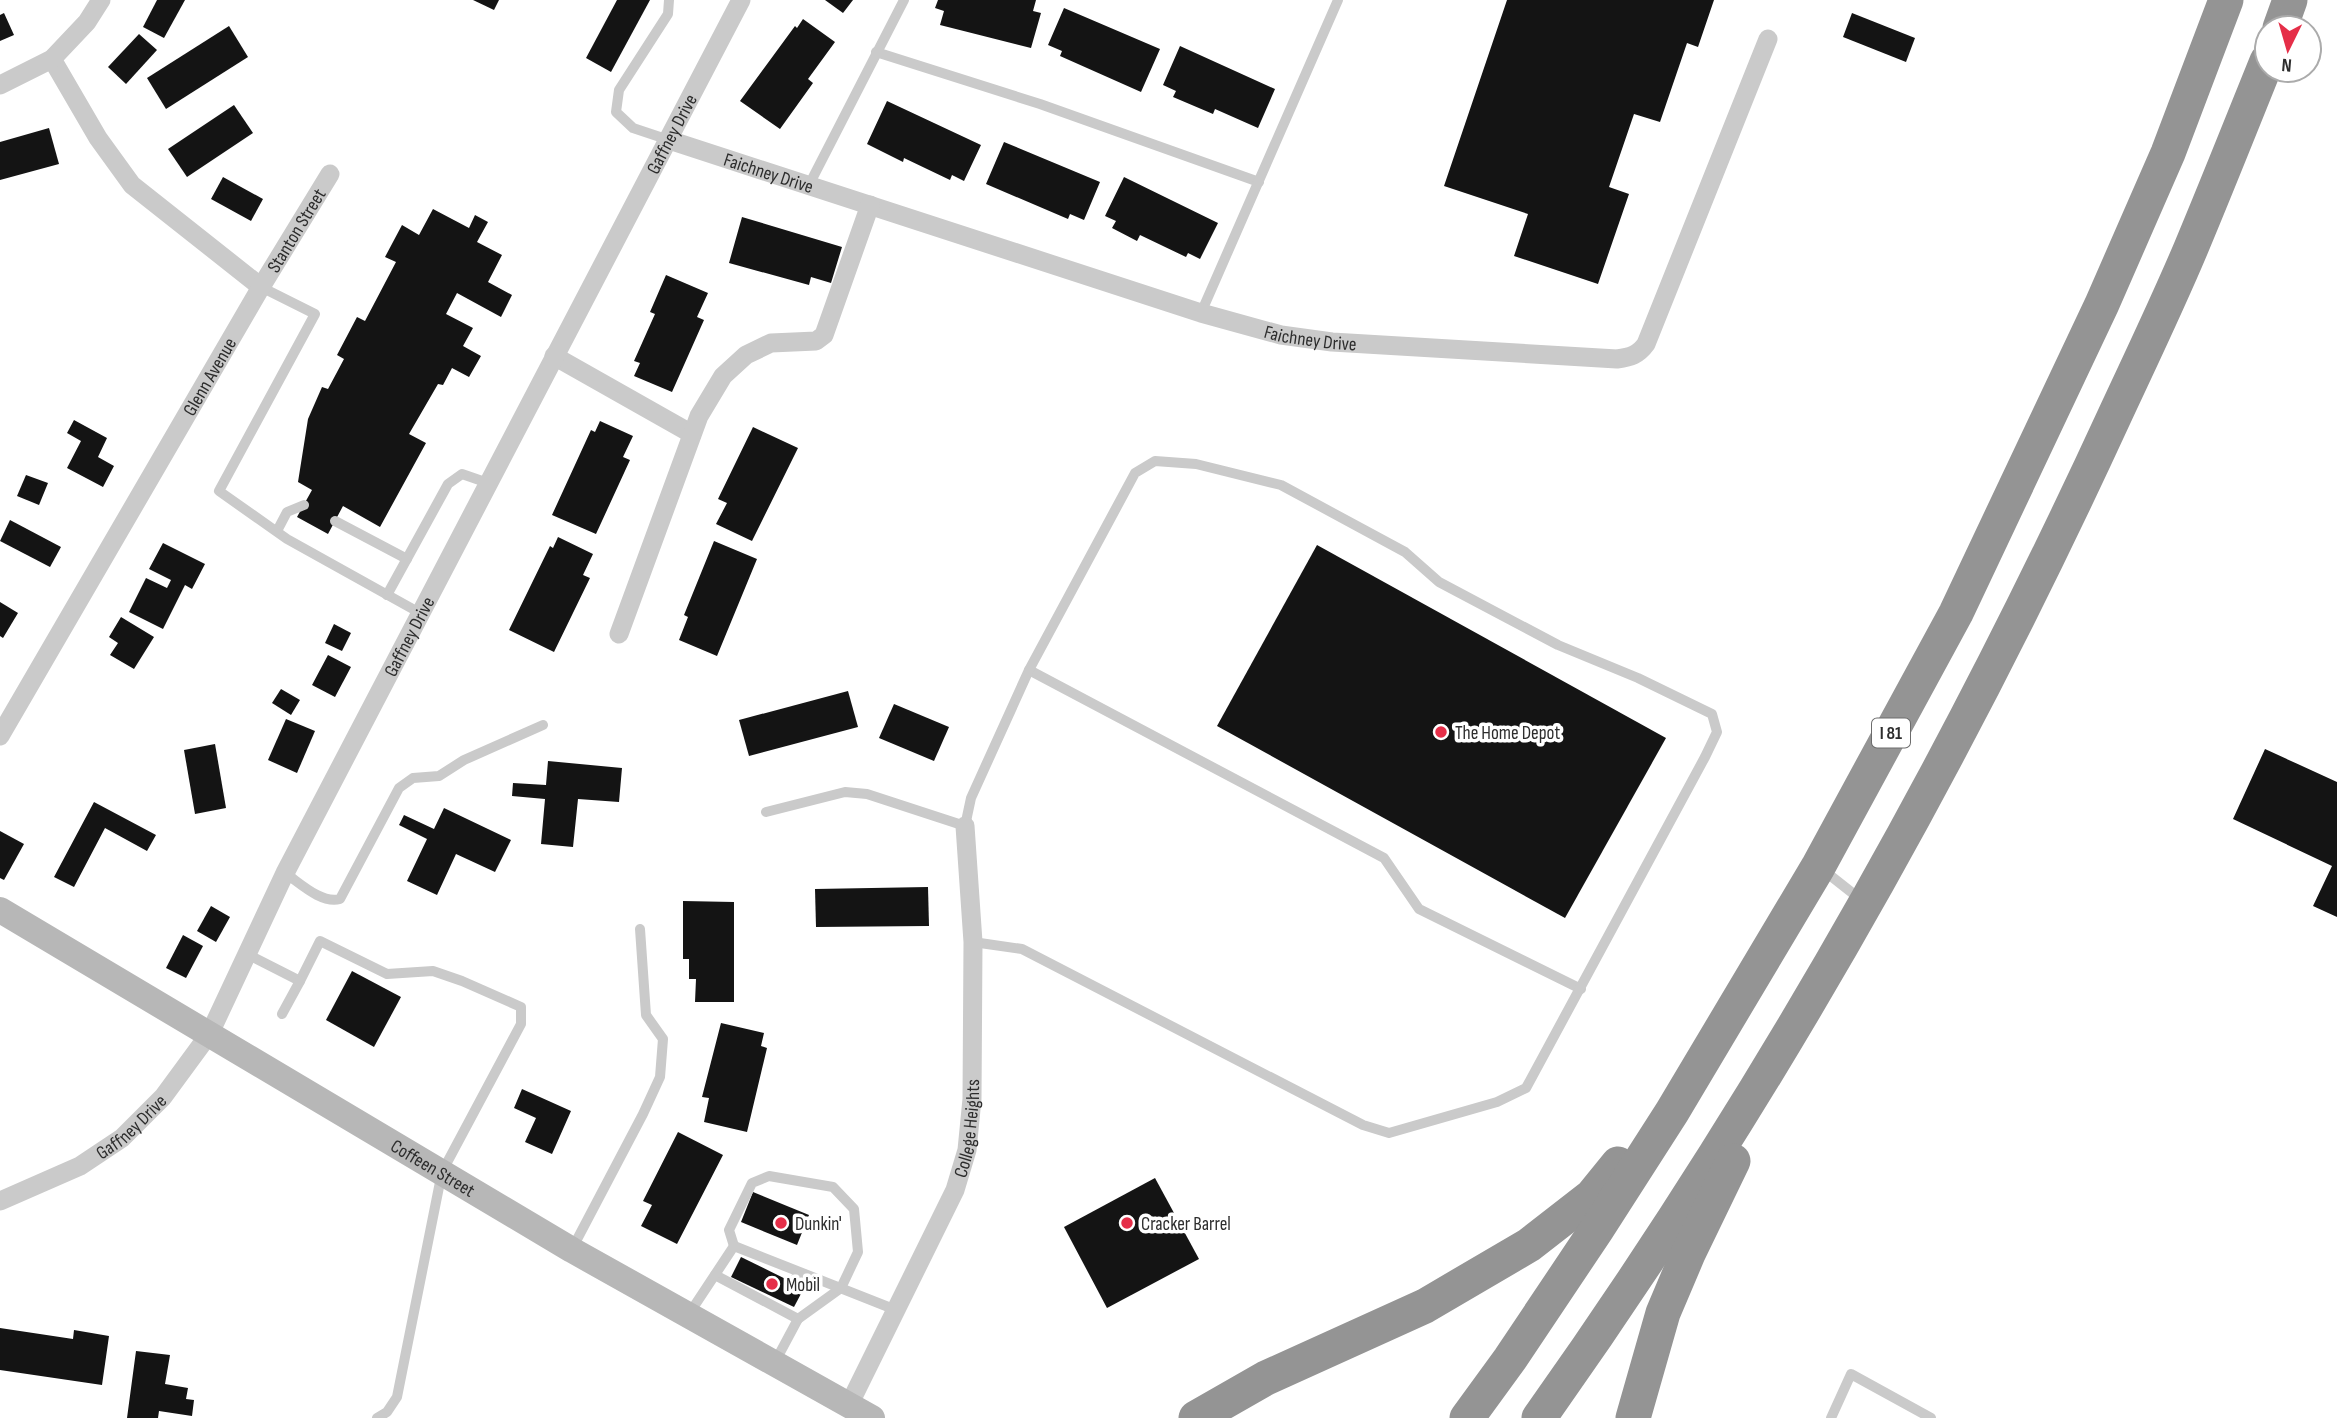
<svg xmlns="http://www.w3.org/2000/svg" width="2337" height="1418" font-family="'Sofia Sans Condensed',sans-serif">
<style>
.building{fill:#141414}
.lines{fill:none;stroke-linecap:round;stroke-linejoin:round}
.service{stroke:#cacaca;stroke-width:10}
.minor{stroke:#cacaca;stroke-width:19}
.secondary{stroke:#b7b7b7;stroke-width:26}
.motorway{stroke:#949494;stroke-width:35}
.poi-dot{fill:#e52e48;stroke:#fff;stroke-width:2.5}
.labels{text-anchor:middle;stroke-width:7;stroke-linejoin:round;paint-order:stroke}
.shield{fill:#fff;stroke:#6c6c6c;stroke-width:2}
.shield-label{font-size:18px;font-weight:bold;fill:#2d2d2d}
.street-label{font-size:19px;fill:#2d2d2d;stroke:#fff}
.poi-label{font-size:19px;fill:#2d2d2d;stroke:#fff;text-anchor:start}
</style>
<rect width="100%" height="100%" fill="#fff"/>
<g class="building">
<polygon points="157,0 185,0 164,38 143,27"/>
<polygon points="473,0 499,0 494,10"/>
<polygon points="617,0 650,0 611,72 586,58"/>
<polygon points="825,0 853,0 843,13"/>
<polygon points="938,0 1036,0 1033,11 1041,13 1031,48 940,25 944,11 935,8"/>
<polygon points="1507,0 1714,0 1698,47 1687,43 1660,122 1634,114 1609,187 1629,194 1598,284 1514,256 1528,214 1444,186"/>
<polygon points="1064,8 1160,49 1141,92 1060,56 1062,51 1048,45"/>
<polygon points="4,13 14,35 0,41 0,15"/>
<polygon points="1852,13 1915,38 1906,62 1843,37"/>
<polygon points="803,19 835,42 808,79 813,83 780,129 740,101 795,26 797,28"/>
<polygon points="229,26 248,57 166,109 147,78"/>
<polygon points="139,34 157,50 126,84 108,67"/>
<polygon points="1180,46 1275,89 1258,128 1215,109 1213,114 1173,97 1176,91 1163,85"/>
<polygon points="887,101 981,145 964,181 952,175 950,180 904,158 903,162 867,144"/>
<polygon points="234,105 253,133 187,177 168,149"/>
<polygon points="49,128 59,164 0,180 0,142"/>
<polygon points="1004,142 1100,182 1084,220 1070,214 1068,219 986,184"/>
<polygon points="223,177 263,199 251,221 211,199"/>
<polygon points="1124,177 1218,223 1200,259 1188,253 1186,257 1140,235 1137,241 1112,228 1116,221 1105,216"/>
<polygon points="433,209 469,228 475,215 488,222 477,242 502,255 488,282 512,295 501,317 457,293 446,314 473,328 463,346 481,356 469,377 452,368 443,385 438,384 409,434 426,443 380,527 343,506 328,534 297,517 312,490 298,482 308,419 322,387 328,389 344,359 337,355 357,317 365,321 396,262 385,257 402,225 419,235"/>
<polygon points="742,217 842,247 831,283 811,277 809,285 729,263"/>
<polygon points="666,275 708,293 697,317 704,320 672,392 634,376 640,363 634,361 655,314 650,312"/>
<polygon points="74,420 107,438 98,457 114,466 103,487 67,468 81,441 67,433"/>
<polygon points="600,421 633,436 623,457 630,460 596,534 552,515 591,430 595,432"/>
<polygon points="753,427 798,448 752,541 716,524 727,503 718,499"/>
<polygon points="26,475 48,483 39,505 17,496"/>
<polygon points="10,520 61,547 50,567 0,541"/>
<polygon points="558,537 593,554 583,575 590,578 554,652 509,630 550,546 553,548"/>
<polygon points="714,541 757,559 717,656 679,640 688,617 684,615"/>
<polygon points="163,543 205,564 192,589 185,585 163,629 129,612 146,578 167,588 171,580 149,569"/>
<polygon points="1317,545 1666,738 1565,918 1217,726"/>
<polygon points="0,602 18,613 3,638 0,636"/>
<polygon points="121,617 154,637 134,669 110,655 118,643 109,637"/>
<polygon points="334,624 351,633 342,651 325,643"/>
<polygon points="328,655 351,667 335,697 312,685"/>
<polygon points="281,689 300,700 291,715 272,703"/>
<polygon points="848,691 858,727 749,756 739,720"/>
<polygon points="894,704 949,727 934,761 879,738"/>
<polygon points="286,719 315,731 297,773 268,760"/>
<polygon points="215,744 226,808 195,814 184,750"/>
<polygon points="2265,749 2337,782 2337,917 2313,906 2332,866 2233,819"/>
<polygon points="548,761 622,768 619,802 578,799 573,847 541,844 545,799 512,796 513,783 546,785"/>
<polygon points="94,802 156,835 147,851 105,828 74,887 54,877"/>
<polygon points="444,808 511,840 495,872 456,854 437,895 407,881 427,839 399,825 404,815 434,829"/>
<polygon points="0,831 24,844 4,880 0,878"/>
<polygon points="928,887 929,926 816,927 815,889"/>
<polygon points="683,901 734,902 734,1002 695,1002 696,979 689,979 689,959 683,959"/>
<polygon points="211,906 230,917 216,942 197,931"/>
<polygon points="183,935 203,946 186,978 166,968"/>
<polygon points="352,971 401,997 374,1047 326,1020"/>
<polygon points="721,1023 764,1033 761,1046 767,1048 747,1132 704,1122 709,1098 702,1097"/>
<polygon points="522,1089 571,1111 552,1154 525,1142 536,1118 514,1108"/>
<polygon points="678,1132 723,1155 677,1244 641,1226 652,1205 643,1201"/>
<polygon points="1155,1178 1199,1259 1107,1308 1064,1227"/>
<polygon points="753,1192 809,1215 797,1245 741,1222"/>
<polygon points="741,1257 804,1288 794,1307 731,1277"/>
<polygon points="0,1328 73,1339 74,1330 109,1336 102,1385 0,1370"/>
<polygon points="136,1351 170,1355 165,1384 188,1388 186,1399 194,1400 192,1416 159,1411 158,1418 127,1418"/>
</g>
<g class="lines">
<g class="service">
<polyline points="669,0 668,14 619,90 616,112 633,128 669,140"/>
<polyline points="876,52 1040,104 1259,182"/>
<polyline points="809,185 904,0"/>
<polyline points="261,287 315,314 219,491 287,539 420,613"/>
<polyline points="1201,313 1338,0"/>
<polyline points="335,521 407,559"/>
<polyline points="277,531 287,512 304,505"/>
<polyline points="387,595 448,484 462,474 488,483"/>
<polyline points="1029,670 1384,858 1419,909 1581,989"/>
<polyline points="766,812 845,792 867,794 965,826 971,798 1029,670 1135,473 1155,461 1196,464 1281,485 1405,552 1439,582 1558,645 1638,678 1712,714 1717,732 1705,757 1526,1088 1497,1102 1389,1133 1363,1125 1022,949 973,942"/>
<polyline points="1822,869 1860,899"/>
<path d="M285 873C300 883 321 904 340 899L399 788 413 778 439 776 464 760 543 725"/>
<polyline points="247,954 300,981 320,941 387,974 433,971 462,981 521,1007 521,1024 442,1172 397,1397 387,1412 377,1418"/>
<polyline points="282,1014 300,981"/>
<polyline points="572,1249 643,1114 660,1077 663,1039 646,1015 640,929"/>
<polyline points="715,1275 798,1319 841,1288 858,1252 854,1209 833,1187 769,1176 752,1183 729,1230 734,1246"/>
<polyline points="791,1281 804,1274"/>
<polyline points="689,1314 734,1246 896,1310"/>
<polyline points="775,1362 798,1319"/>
<polyline points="1831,1418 1851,1374 1931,1418"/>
</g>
<g class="minor">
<polyline points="52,59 98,138 132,185 261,287"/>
<polyline points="0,85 52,59 87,22 101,0"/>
<path id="s1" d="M669 140 1201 313 1281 335 1332 342 1617 359C1631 357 1638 355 1646 344L1768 39"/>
<polyline points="554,356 692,434"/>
<polyline points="619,634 699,416 723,376 746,355 771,343 816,341 824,335 870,205"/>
<path id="s2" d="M0 736 261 287 330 174"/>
<path id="s3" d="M0 1201 80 1166 122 1138 163 1097 210 1033 285 873 741 0"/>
<path id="s4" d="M849 1405 955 1190 967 1150 972 1099 973 942 965 826"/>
</g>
<path class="secondary" id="s5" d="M0 910 572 1250 872 1418"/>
<g class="motorway">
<polyline points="2280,28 2290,0"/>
<polyline points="1196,1418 1266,1378 1425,1306 1529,1245 1592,1196 1618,1164"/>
<polyline points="1467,1418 1510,1359 1597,1229 1672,1112 1818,867 1956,613 2102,304 2168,153 2226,0"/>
<path d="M1539 1418C1762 1104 1953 767 2114 417 2140 361 2167 305 2191 248 2217 186 2242 123 2267 61"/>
<polyline points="1633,1418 1663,1313 1688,1254 1733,1161"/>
</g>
</g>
<g class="poi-dot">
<circle cx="1441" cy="732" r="7"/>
<circle cx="781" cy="1223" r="7"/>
<circle cx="1127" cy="1223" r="7"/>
<circle cx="772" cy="1284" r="7"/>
</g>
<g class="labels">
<rect class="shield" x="1872" y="718.5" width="38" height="29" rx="5"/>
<g class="shield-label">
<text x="1891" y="739">I 81</text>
</g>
<g class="street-label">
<text dy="7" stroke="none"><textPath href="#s3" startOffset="1286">Gaffney Drive</textPath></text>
<text dy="7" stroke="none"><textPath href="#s1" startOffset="105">Faichney Drive</textPath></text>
<text dy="7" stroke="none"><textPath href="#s2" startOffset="586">Stanton Street</textPath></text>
<text dy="7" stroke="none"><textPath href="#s1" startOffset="672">Faichney Drive</textPath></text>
<text dy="7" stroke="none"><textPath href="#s2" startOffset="416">Glenn Avenue</textPath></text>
<text dy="7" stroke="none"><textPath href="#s3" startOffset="719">Gaffney Drive</textPath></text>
<text dy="7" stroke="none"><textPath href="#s3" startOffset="152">Gaffney Drive</textPath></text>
<text dy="7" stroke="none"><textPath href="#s4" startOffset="303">College Heights</textPath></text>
<text dy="7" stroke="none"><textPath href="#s5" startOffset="504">Coffeen Street</textPath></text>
</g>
<g class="poi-label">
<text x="1455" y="739">The Home Depot</text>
<text x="795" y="1230">Dunkin'</text>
<text x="1141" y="1230">Cracker Barrel</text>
<text x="786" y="1291">Mobil</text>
</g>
</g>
<g transform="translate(2288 49) rotate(185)"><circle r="33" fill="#ffffff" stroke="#ababab" stroke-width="2"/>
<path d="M0-5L12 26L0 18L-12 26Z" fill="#e52e48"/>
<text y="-10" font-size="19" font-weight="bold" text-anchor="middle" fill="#2d2d2d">N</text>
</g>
</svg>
